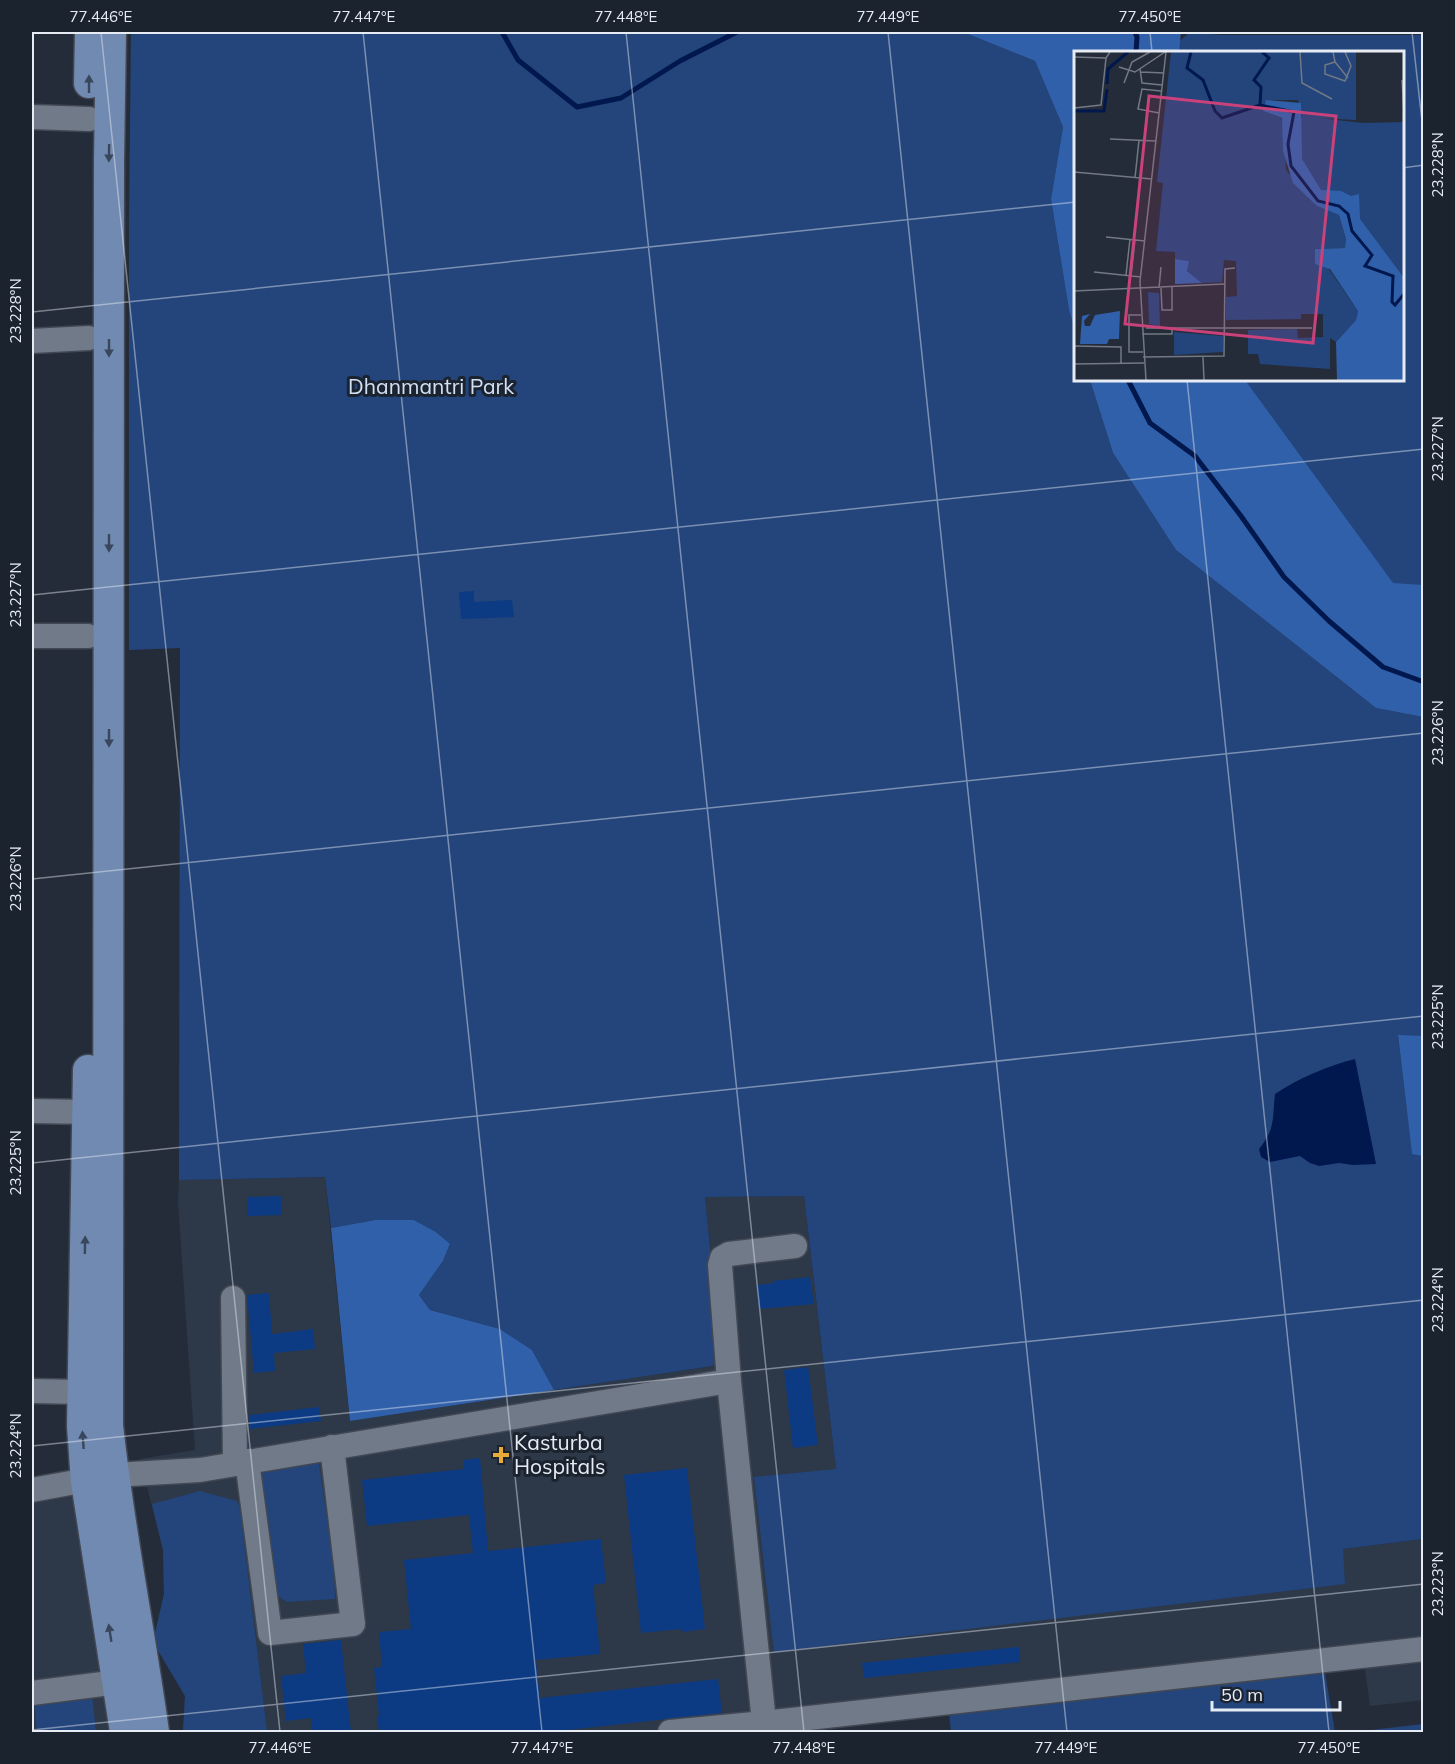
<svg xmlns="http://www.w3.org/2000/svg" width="1455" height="1764" font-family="Mulish,sans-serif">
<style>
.built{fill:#2d3849}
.green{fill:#23457c}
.forest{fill:#3160aa}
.water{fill:#00184d}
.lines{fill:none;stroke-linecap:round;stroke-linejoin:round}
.stream{stroke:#00184d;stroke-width:5}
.building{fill:#0d3b83}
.minor-casing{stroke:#424853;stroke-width:27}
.major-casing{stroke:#424853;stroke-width:33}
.minor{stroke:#707a89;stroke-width:24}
.major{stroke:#718ab1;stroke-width:30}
.oneway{fill:#39475c}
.ticks{fill:none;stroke:#e6ebf4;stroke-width:1.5;stroke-opacity:0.45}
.poi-dot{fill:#e8ab37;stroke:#1b232f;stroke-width:2}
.labels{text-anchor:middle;stroke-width:6;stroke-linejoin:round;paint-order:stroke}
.park-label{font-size:21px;fill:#d2e0f5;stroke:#1b232f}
.poi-label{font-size:21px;fill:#e6ebf4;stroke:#1b232f;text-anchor:start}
.inset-river{fill:none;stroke:#00184d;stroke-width:3}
.inset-road{fill:none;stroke:#727884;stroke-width:1.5}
.view{fill:#c9427a;fill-opacity:0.15;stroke:#c9427a;stroke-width:3}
.inset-edge{fill:none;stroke:#e6ebf4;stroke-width:3}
.neatline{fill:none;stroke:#e6ebf4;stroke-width:2}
.ticks-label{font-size:15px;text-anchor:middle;fill:#e6ebf4}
</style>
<rect width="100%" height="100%" fill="#252c39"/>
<g class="built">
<polygon points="325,1177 350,1421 712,1366 721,1359 705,1197 804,1196 836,1469 1345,1584 1342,1549 1423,1539 1423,1700 1370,1706 1364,1662 778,1732 183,1732 185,1696 153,1642 164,1594 163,1550 140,1459 195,1450 178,1202 179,1180"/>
<polygon points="72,1497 109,1732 32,1732 32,1503"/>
</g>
<g class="green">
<polygon points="131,32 963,32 1035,61 1063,127 1051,199 1069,310 1075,331 1076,380 1090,380 1113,453 1176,550 1376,708 1423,717 1423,1036 1398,1036 1412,1153 1423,1156 1423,1539 1343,1549 1345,1584 774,1652 754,1477 836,1469 804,1196 705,1197 721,1359 712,1366 554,1390 532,1350 500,1329 430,1310 419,1295 443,1261 450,1245 436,1232 414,1220 375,1220 331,1228 325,1177 179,1180 180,648 129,650 129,224"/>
<polygon points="1187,32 1259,32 1206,35 1423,35 1423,654 1174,380 1402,380 1402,52 1165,52 1187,35"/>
<polygon points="306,1458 319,1464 334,1567 335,1599 287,1602 278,1596 261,1475 266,1466"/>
<polygon points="200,1491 237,1501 240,1509 267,1732 183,1732 185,1696 153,1642 164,1594 163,1550 152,1504"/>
<polygon points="1324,1667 1335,1732 951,1732 949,1712"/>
<polygon points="92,1694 96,1732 37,1732 34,1700"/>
<polygon points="1423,1724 1423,1732 1353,1732"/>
</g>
<g class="forest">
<polygon points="963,32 1181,32 1179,52 1076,52 1075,331 1069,310 1051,199 1063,127 1035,61"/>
<polygon points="1090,380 1245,380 1393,583 1423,585 1423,717 1376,708 1176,550 1113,453"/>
<polygon points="1398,1035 1423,1036 1423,1156 1412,1154"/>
<polygon points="375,1220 414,1220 436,1232 450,1244 443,1261 419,1295 430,1310 500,1329 532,1350 554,1390 350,1421 331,1228"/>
</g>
<path class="water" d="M1355 1059 1376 1164 1353 1165 1339 1163 1319 1166 1310 1163 1300 1156 1270 1162 1261 1157 1259 1149C1276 1128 1272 1119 1275 1094 1299 1078 1327 1066 1355 1059Z"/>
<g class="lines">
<g class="stream">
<polyline points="502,32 518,60 577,107 621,98 680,61 737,32"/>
<polyline points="1135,32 1137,37 1136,52"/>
<polyline points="1128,380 1150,423 1195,456 1241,516 1284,577 1329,621 1383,667 1424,682"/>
</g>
</g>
<g class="building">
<polygon points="474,591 474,602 512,600 514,617 461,619 459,592"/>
<polygon points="282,1196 282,1215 247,1216 247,1197"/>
<polygon points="810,1277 814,1304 759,1309 757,1285 774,1283 774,1281"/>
<polygon points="269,1293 272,1334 313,1329 315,1349 274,1353 275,1371 254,1373 247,1295"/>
<polygon points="808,1367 818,1445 793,1448 784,1370"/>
<polygon points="319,1407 321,1421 250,1429 249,1415"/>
<polygon points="480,1458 488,1551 601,1539 606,1583 593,1585 600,1654 536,1660 540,1698 718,1679 722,1713 549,1732 379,1732 377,1715 379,1715 374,1668 382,1667 379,1632 411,1629 404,1560 473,1553 469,1515 367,1526 362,1480 464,1469 463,1460"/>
<polygon points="687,1468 705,1629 681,1632 681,1629 641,1633 624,1475"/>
<polygon points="341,1640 351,1732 312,1732 311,1718 286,1721 281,1676 306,1673 303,1644"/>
<polygon points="1019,1647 1020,1662 864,1678 862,1663"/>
</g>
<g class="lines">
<defs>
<g id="minor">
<polyline points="32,117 89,119"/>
<polyline points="32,341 89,338"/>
<polyline points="32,636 88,636"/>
<polyline points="32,1111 88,1112"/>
<polyline points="233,1298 235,1463"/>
<polyline points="32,1391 82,1392"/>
<polyline points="247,1461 270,1633 353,1624 332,1447"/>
<polyline points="32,1490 114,1475 200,1470 729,1381"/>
<polyline points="32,1693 118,1682"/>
<polyline points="670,1732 764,1723 1424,1649"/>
<polyline points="765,1732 729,1381 720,1265 722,1258 729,1254 795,1246"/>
</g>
<g id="major">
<path d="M111 32 109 160 108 1425C119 1528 140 1630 154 1732"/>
<polyline points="89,83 90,32"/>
<polyline points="88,1070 82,1426 86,1482 125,1732"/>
</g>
</defs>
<use href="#minor" class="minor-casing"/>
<use href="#major" class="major-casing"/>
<use href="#minor" class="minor"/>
<use href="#major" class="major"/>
</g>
<defs><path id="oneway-solid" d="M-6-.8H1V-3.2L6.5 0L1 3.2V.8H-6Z" transform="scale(1.5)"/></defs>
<g class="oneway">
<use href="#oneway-solid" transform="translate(89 84) rotate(-90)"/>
<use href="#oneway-solid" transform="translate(109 153) rotate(91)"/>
<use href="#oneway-solid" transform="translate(109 348) rotate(90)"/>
<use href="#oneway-solid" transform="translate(109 543) rotate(90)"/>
<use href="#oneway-solid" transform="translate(109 738) rotate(90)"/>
<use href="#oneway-solid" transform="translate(85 1245) rotate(-89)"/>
<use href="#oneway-solid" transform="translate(83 1440) rotate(-94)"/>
<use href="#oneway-solid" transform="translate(110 1633) rotate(-99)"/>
</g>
<path class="ticks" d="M101 32 280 1732M363 32 542 1732M626 32 804 1732M888 32 1067 1732M1150 32 1152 52M1412 32 1424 139M1402 168 1424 165M32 312 1076 202M1187 380 1329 1732M32 595 1424 449M32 879 1424 733M32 1163 1424 1016M32 1446 1424 1300M32 1730 1424 1584"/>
<path class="poi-dot" d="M498 1446h6v6h6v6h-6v6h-6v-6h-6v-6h6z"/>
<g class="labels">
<g class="park-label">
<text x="431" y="394">Dhanmantri Park</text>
</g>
<g class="poi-label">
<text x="514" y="1450">Kasturba<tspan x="514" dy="24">Hospitals</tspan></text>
</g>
</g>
<g transform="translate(1074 51)">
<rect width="330" height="330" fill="#252c39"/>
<path d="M97 1H282V69L245 67 289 72 330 71V238L274 155 247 148 218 106 224 68 228 66 224 49H192L189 60 207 67 210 76 212 119 243 155 265 164 272 188 271 197 241 198 284 260 282 269 262 291 256 287V318L186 313 184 303H174V279L223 278 224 287 249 286V263H227V268L152 269V246L163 245 162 210 150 209 148 231 128 232 113 220 114 210 101 208V201L82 200 89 132 83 131ZM74 241 85 242 86 275 75 273ZM100 281 149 285V301L100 304Z" fill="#23457c"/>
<path d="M192 49 227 52 228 108 247 139 267 140 277 145 285 143 286 168 330 227V329H263L262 291 282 269 284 260 256 218 241 213V198L271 197 272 188 265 164 243 155 219 132 209 100 208 67 189 60ZM101 208 115 210 113 220 128 232 101 233ZM46 260 45 288H35L33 293H6L8 265 16 263 10 270 11 275H16L21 264Z" fill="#3160aa"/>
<path class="inset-river" d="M117 1 113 17 129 29 141 60 148 67 186 54 220 61 214 93 217 115 244 150 265 155 274 163 278 180 298 204 291 215 319 225 318 251 321 254 330 243M33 33 34 18 54 1M186 54 187 36 180 29 195 7 188 1M0 60H30L33 38"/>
<path class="inset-road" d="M226 1 228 32 258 48M259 1 261 11 274 27M0 6 32 7 36 1M261 11 251 14V23L271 30 277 15 271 1M45 16 61 21 91 1M66 18 68 32 88 34M67 21 90 22M328 29 330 62M50 32 58 11 76 1M0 57 27 54 32 7M85 62 64 58 68 38 87 40M36 88 82 90M0 121 78 128M61 127 65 89M32 186 71 190M20 221 67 226M52 224 56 188M57 225 61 189M85 237 87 216M87 237 88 259H98V236M0 240 150 233M67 264H55V301H69M72 277H238M68 283H98V277M0 295 47 296V313M69 306 150 305 151 218 161 217M129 306 130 329M0 313 70 312M72 329 66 230 92 1"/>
<path class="view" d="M75 45 262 65 239 292 51 273Z"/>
<rect width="330" height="330" class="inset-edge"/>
</g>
<rect width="1455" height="1764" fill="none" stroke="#1b232f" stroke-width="66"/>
<path d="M1212 1701v9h128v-9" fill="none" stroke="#e6ebf4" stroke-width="3"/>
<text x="1221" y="1701" font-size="18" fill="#e6ebf4" stroke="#1b232f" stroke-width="4.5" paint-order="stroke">50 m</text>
<rect x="33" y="33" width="1389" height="1698" class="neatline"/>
<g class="ticks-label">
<text x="101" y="22">77.446°E</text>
<text x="364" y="22">77.447°E</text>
<text x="626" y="22">77.448°E</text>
<text x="888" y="22">77.449°E</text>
<text x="1150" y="22">77.450°E</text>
<text transform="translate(1438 165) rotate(-90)" y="5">23.228°N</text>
<text transform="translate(16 311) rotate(-90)" y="5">23.228°N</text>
<text transform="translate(1438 449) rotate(-90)" y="5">23.227°N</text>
<text transform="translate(16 595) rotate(-90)" y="5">23.227°N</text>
<text transform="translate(1438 733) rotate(-90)" y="5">23.226°N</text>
<text transform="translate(16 879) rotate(-90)" y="5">23.226°N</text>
<text transform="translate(1438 1017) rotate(-90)" y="5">23.225°N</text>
<text transform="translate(16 1163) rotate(-90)" y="5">23.225°N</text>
<text transform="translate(1438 1300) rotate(-90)" y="5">23.224°N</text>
<text transform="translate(16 1446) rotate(-90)" y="5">23.224°N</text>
<text transform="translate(1438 1584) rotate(-90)" y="5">23.223°N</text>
<text x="280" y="1753">77.446°E</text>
<text x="542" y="1753">77.447°E</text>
<text x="804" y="1753">77.448°E</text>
<text x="1066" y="1753">77.449°E</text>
<text x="1329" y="1753">77.450°E</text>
</g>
</svg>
